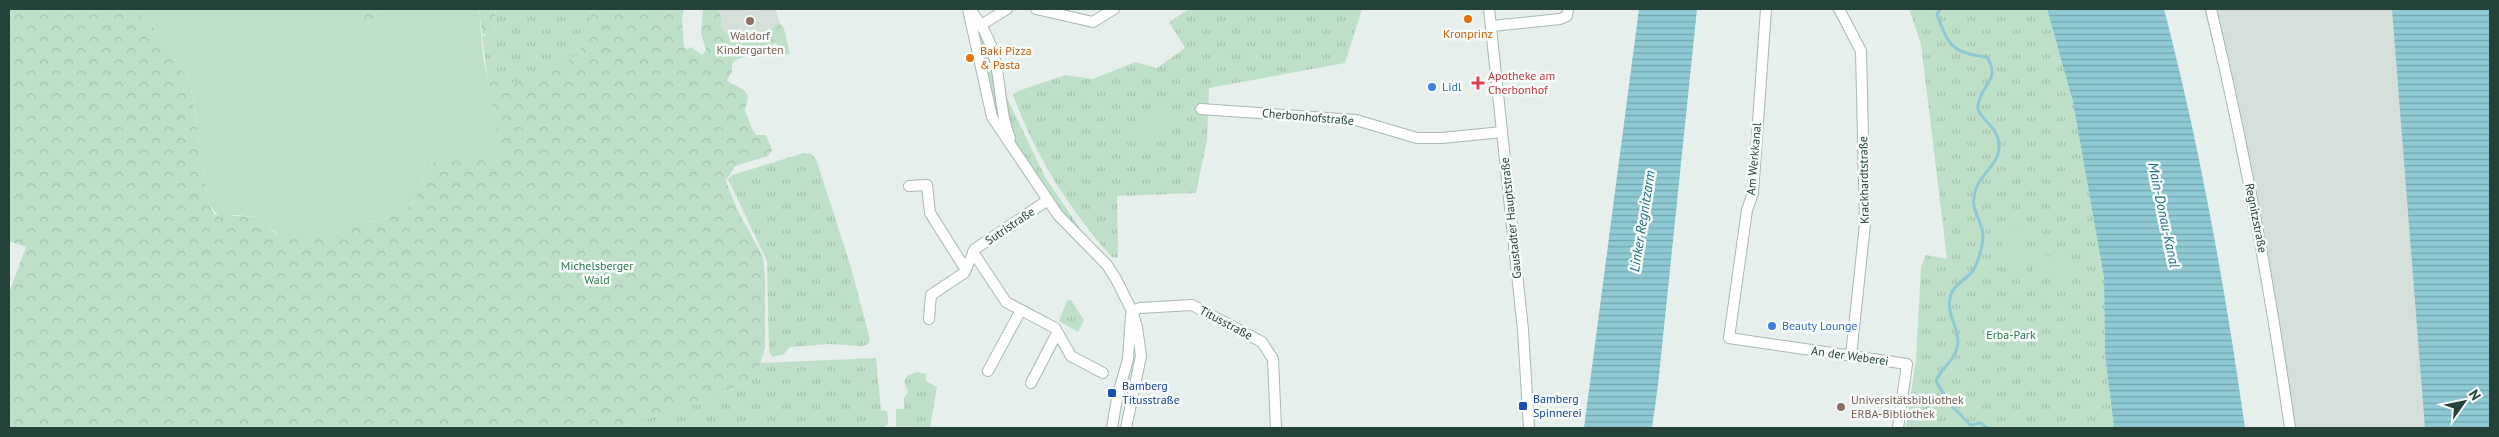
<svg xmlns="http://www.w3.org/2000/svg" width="2499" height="437" font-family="'PT Sans',sans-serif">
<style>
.built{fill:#d4dfda}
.grass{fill:url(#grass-tufts)}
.forest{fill:url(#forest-crowns)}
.garden{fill:#bfe0c8}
.water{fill:url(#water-rules)}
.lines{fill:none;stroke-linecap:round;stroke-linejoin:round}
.stream{stroke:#8ec9d4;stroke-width:3}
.minor-casing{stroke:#a8b8b2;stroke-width:12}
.minor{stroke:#fff;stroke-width:10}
.food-dot{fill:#e8710a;stroke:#f7fbf9;stroke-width:2}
.education-dot{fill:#8d6e63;stroke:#f7fbf9;stroke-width:2}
.health-dot{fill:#e0444e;stroke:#f7fbf9;stroke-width:2}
.shop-dot{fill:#3f7fe0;stroke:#f7fbf9;stroke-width:2}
.transit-dot{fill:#1a4fb4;stroke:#f7fbf9;stroke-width:2}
.labels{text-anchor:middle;stroke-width:5;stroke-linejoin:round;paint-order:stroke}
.food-label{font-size:12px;fill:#c56008;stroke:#f7fbf9}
.education-label{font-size:12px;fill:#785e54;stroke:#f7fbf9}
.health-label{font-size:12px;fill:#be3a42;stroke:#f7fbf9;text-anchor:start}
.shop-label{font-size:12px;fill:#366cbe;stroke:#f7fbf9;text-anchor:start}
.street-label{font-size:12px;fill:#24423a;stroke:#f7fbf9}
.park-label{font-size:12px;fill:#2d7a4b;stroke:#f7fbf9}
.transit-label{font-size:12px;fill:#164399;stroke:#f7fbf9;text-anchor:start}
.water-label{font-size:14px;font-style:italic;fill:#1c6f80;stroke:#f7fbf9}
</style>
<defs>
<pattern id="grass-tufts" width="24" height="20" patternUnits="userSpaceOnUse" patternTransform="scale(1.25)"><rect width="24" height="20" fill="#bfe0c8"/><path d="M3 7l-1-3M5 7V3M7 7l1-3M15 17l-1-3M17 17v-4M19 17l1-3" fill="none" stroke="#a4c1ad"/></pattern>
<pattern id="forest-crowns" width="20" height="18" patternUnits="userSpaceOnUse" patternTransform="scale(1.25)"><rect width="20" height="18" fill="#bfe0c8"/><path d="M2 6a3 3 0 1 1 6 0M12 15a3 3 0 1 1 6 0" fill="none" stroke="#a4c1ad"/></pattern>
<pattern id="water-rules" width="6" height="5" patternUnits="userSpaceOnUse" patternTransform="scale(1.25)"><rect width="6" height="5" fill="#8ec9d4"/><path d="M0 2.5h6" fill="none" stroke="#74a5ad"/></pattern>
</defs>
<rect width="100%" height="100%" fill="#e6efeb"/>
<g class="built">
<polygon points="717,9 776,9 779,22 772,29 728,34 721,28 721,16"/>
<polygon points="2204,9 2490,9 2490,428 2286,428 2266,302 2225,91"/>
</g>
<g class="grass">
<path d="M496 9H592C589 20 589 37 583 47 569 69 534 76 511 84L495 73 487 76 482 33 484 36 494 33Z"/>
<path d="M1189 9H1362L1345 63 1209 88 1207 140 1196 193 1117 196 1118 258 1112 257C1069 209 1036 157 1013 95L1018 91 1065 75 1093 79 1135 62 1157 68 1185 48 1169 22Z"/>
<polygon points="1909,9 2047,9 2073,102 2104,278 2105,354 2114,428 1906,428 1916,360 1921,267 1926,255 1947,259 1921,44"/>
<polygon points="978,29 980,30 992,64 984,65"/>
<polygon points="993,70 1000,120 997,120 985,71"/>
<path d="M1005 94 1045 177 1083 233C1068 227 1017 150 1011 133 1007 121 1007 107 1005 94Z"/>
<polygon points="804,153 811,154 816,159 850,264 870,340 868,344 863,346 828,344 790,347 784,354 773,357 769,352 767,261 728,179 732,175"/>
<polygon points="1071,300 1084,320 1078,332 1059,321 1067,301"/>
<polygon points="876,358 881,410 887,411 888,424 882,428 621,428 734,388 750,381 760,363"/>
<polygon points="917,372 926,374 926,381 937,387 930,428 896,426 896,409 904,409 904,398 908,392 904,381 908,375"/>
</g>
<g class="forest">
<path d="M9 9H135L155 29 190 82 209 205 215 215 257 217 265 222 274 232 284 236 323 233 332 234 361 222 380 221 412 205 423 182 426 164 500 153 487 76 495 73 511 84 542 74 565 63 577 54 584 45 592 9H684L682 20 684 47 687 49 691 47 702 55 706 50 701 34 703 9H717L721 16V28L728 34 772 29 779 22 784 29 790 54 783 55 776 43 734 61 732 64V72L727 80C733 87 746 86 748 98 748 102 745 106 745 110 748 117 752 131 756 135H766L772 150 768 156 735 166 726 181 736 207 763 257 765 277V348L758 370 750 381 734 388 621 428H9V293L26 247 9 241Z"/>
<polygon points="361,9 379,9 381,16 366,23"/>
<polygon points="479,9 496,9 494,33 491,37 482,33"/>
</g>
<g class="garden">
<polygon points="135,9 361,9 367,23 381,16 379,9 479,9 483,56 501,152 482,157 426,164 423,182 412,205 380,221 361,222 332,234 323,233 311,238 281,236 257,217 235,215 220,218 209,205 190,82 155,29"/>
<polygon points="1135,116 1167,116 1167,135 1135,134"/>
<polygon points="2007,227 2028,233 2019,265 1998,258"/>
<polygon points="2038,253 2077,265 2071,286 2032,274"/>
</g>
<g class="water">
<polygon points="1639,9 1697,9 1658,385 1652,428 1584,428"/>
<path d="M2047 9H2164C2200 147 2225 287 2245 428H2114L2105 354 2104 278 2073 102Z"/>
<polygon points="2392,9 2490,9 2490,428 2425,428"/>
</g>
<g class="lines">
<path class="stream" d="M1940 9 1937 15C1949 46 1952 53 1987 57 2001 80 1982 83 1978 105 1976 118 1999 125 1999 146 1999 165 1981 173 1976 189 1968 210 1983 220 1983 236 1983 246 1978 264 1972 272 1965 280 1955 284 1951 294 1945 313 1958 325 1958 342 1957 360 1941 367 1936 381 1941 391 1948 398 1953 408 1961 413 1964 420 1971 425L1980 423 1988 428"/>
<defs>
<g id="minor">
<polyline points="968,9 992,117 1058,215 1107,265 1116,279 1132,311 1137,327 1141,356 1126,428"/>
<polyline points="1036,9 1093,22 1114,9"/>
<polyline points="1489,9 1523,330 1529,428"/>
<polyline points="1766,9 1753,193 1747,210 1729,338 1907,364 1898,428"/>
<polyline points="1839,9 1861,51 1865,224 1851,356"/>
<path d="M2211 9C2244 147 2270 287 2290 428"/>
<path d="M972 12C980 23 987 34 991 46 1002 76 998 108 1010 138"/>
<polyline points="981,25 1007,9"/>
<polyline points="1492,26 1560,19 1567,16 1568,9"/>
<polyline points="1201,109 1356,120 1417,138 1442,138 1502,132"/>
<polyline points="909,186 927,185 930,213 966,270"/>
<polyline points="973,252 1006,302 1055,328 1071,356 1103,373"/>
<polyline points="1132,311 1140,308 1192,305 1262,342 1273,359 1276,428"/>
<polyline points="929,319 931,295 964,273 975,249 1048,200"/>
<polyline points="988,371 1021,310"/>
<polyline points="1031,383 1057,333"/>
<polyline points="1112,428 1117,398 1128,359 1131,315"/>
</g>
</defs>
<use href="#minor" class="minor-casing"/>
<use href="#minor" class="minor"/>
</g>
<g class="food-dot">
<circle cx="1468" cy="19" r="5"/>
<circle cx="970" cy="58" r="5"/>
</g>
<g class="education-dot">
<circle cx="750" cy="21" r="5"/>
<circle cx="1841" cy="407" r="5"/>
</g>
<path class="health-dot" d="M1475.5 75.5h5v5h5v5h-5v5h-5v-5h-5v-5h5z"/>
<g class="shop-dot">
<circle cx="1432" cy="87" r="5"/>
<circle cx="1772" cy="326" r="5"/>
</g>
<g class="transit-dot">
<rect x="1107" y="388" width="10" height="10" rx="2.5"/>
<rect x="1518" y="401" width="10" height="10" rx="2.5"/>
</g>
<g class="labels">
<g class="food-label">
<text x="1468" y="38">Kronprinz</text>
<text x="980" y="55" text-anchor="start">Baki Pizza<tspan x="980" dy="14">&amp; Pasta</tspan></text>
</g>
<g class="education-label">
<text x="750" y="40">Waldorf<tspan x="750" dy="14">Kindergarten</tspan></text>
<text x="1851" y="404" text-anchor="start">Universitätsbibliothek<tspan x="1851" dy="14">ERBA-Bibliothek</tspan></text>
</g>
<g class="health-label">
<text x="1488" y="80">Apotheke am<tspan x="1488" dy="14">Cherbonhof</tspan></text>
</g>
<g class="shop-label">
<text x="1442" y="91">Lidl</text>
<text x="1782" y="330">Beauty Lounge</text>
</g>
<g class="street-label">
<text transform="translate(1308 117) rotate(5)" y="4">Cherbonhofstraße</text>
<text transform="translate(1754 159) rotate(-85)" y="4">Am Werkkanal</text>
<text transform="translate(1864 180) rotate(-91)" y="4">Krackhardtstraße</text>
<text transform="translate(1511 218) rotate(-96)" y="4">Gaustadter Hauptstraße</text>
<text transform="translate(2256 218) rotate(79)" y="4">Regnitzstraße</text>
<text transform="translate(1010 226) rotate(-34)" y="4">Sutristraße</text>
<text transform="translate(1226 323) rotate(28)" y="4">Titusstraße</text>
<text transform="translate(1850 356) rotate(8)" y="4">An der Weberei</text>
</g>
<g class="park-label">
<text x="597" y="270">Michelsberger<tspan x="597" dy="14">Wald</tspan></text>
<text x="2011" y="339">Erba-Park</text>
</g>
<g class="transit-label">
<text x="1122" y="390">Bamberg<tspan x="1122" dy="14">Titusstraße</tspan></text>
<text x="1533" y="403">Bamberg<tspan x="1533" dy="14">Spinnerei</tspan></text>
</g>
<g class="water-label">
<text transform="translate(2164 215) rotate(78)" y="5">Main-Donau-Kanal</text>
<text transform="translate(1642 221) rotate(-81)" y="5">Linker Regnitzarm</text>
</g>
</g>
<rect width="2499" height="437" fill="none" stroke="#24423a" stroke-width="20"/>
<g transform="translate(2464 402) rotate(57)" stroke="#f7fbf9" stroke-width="4" paint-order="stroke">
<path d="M0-4L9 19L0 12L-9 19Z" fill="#24423a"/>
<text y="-8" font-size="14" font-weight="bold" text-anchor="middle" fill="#24423a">N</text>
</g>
</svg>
